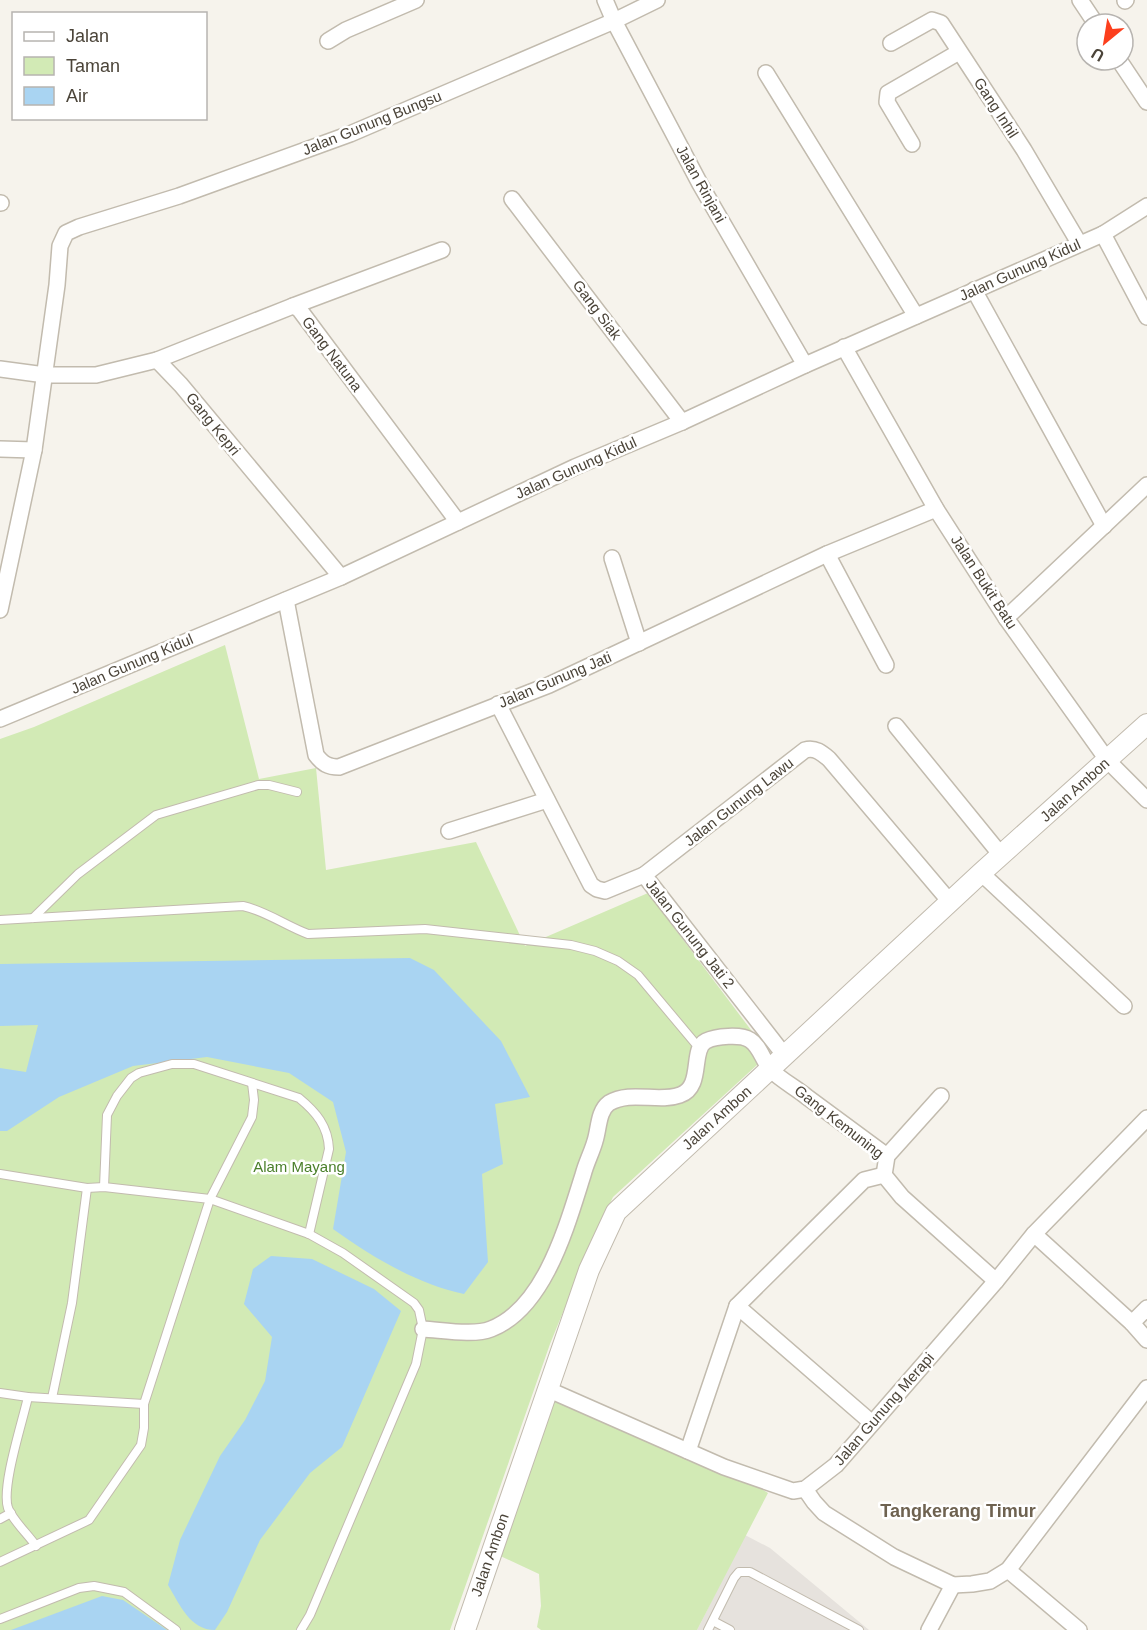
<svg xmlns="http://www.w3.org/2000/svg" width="1147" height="1630" font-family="Arial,sans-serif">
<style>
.industrial{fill:#e6e2dd}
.green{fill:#d2eab5}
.water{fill:#a9d4f2}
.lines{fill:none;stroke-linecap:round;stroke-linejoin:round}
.service-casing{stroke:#c2bbae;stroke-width:10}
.minor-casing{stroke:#c2bbae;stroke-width:18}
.tertiary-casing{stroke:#c2bbae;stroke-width:22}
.service{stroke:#fff;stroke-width:8}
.minor{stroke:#fff;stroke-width:15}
.tertiary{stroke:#fff;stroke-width:20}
.labels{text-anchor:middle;stroke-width:5;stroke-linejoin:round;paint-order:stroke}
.street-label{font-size:15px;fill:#4b4439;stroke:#fff}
.park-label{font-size:15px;fill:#4a7f2a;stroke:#fff}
.quarter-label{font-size:18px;font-weight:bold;fill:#6e6250;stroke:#fff}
</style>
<rect width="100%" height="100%" fill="#f6f3ec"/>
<polygon class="industrial" points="745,1535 770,1548 869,1630 697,1630"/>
<g class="green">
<polygon points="225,645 259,779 316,768 326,870 476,842 525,946 648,893 769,1054 613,1197 592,1241 550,1344 450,1630 0,1630 0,739 34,727"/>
<polygon points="551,1397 631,1429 706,1468 754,1484 768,1493 697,1630 541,1630 537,1627 541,1606 539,1574 496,1554"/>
</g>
<g class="water">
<path d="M410 958 434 970 501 1041 530 1097 495 1104 503 1164 482 1174 488 1262 464 1294C417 1284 372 1257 333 1229L346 1152 333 1102 289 1073 207 1057 133 1066 59 1097 7 1131H0V1068L26 1072 38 1025 0 1026V964Z"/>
<path d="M271 1256 312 1259 374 1289 401 1311 342 1447 310 1473 260 1540 227 1612 215 1630C190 1630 180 1605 168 1585L180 1540 220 1456 245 1420 265 1381 272 1337 244 1304 253 1269Z"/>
<polygon points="102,1596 123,1600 167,1630 11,1630"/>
</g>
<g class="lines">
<defs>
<g id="service">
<polyline points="33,918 78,874 156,815 258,785 269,785 297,792"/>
<path d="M0 920 243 906C266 911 286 926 308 934L425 929 571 945 595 951 618 961 638 975 700 1049"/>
<polyline points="0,1174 87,1188 104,1187 210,1199 309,1234 343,1253 414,1303 419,1310 423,1329 416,1364 310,1615 301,1630"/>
<path d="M104 1187 107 1115 117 1096 131 1078 139 1073 172 1064H194L299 1098C316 1112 328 1126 329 1149L309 1234"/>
<polyline points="0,1393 28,1397 144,1404"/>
<path d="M28 1397C23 1420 1 1487 8 1508 13 1521 28 1534 36 1546"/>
<polyline points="52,1398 72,1303 87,1188"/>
<polyline points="0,1519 11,1513"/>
<polyline points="0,1562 89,1520 141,1445 144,1428 144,1404 210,1199 252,1117 254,1100 252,1083"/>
<polyline points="0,1619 79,1588 94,1586 124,1592 176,1630"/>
<polyline points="713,1621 730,1630"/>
<polyline points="708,1630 734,1578 739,1572 750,1572 859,1630"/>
</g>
<g id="minor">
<polyline points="605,0 614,21 700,184 805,365"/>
<polyline points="1080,0 1096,24"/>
<polyline points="1125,1 1126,0"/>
<polyline points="328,41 346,30 416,0"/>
<polyline points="891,43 932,20 941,23 1024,150 1079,243"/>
<polyline points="1119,60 1147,102"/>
<polyline points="766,73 916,316"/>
<polyline points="912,144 887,102 888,93 959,52"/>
<polyline points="512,199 682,422"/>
<polyline points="0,203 1,203"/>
<polyline points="1103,234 1147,317"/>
<polyline points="974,290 1104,526"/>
<polyline points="293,306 442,250"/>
<polyline points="844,347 936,509 1006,618 1108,761 1147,800"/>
<polyline points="157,360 293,306 299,309 458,522"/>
<polyline points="0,369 45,375 96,375 157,360 181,385 341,577"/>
<polyline points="0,449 34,450"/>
<polyline points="827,554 886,665"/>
<polyline points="612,558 639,643"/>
<path d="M286 600 316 755C323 764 328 767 339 767L549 685 827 554 936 509"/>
<polyline points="0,610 34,450 57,285 60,246 66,233 79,227 179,196 350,134 614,21 657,0"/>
<polyline points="1006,618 1147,485"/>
<polyline points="498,704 591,885 597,889 605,891 644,875 785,1056"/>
<polyline points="0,719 341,577 575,467 682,422 805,365 1103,234 1147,206"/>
<polyline points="896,726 1001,855"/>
<polyline points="449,831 547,800"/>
<polyline points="981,873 1124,1006"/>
<path d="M644 875 805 750C815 747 822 753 829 759L951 903"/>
<polyline points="941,1096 887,1156 884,1175 902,1197 996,1281"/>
<polyline points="1034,1234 1132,1323 1147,1340"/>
<polyline points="737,1306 872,1423"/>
<polyline points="1132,1323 1147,1308"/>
<path d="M423 1329C442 1330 474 1336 491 1329 545 1308 567 1225 583 1175 586 1163 592 1152 595 1141 599 1129 598 1111 609 1103 631 1090 658 1103 680 1095 704 1087 690 1049 706 1041 716 1036 741 1034 750 1040 760 1046 763 1061 771 1070 781 1080 796 1088 807 1097 834 1117 861 1137 887 1156"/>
<polyline points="547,1389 724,1467 793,1491 805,1489 836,1465 996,1281 1034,1234 1147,1118"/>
<polyline points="688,1451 737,1306 864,1180 884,1175"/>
<polyline points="805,1489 814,1502 824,1513 894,1557 953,1585 972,1584 990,1581 1008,1570 1147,1388"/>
<polyline points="1008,1570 1079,1630"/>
<polyline points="929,1630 953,1585"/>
</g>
<polyline id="tertiary" points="465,1630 589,1270 616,1212 981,873 1147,724"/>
</defs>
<use href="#service" class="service-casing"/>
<use href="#minor" class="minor-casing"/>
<use href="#tertiary" class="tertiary-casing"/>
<use href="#service" class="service"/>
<use href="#minor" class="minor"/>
<use href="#tertiary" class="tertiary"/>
</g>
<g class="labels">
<g class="street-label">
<text transform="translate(996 108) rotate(57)" y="5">Gang Inhil</text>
<text transform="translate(372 123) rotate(-22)" y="5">Jalan Gunung Bungsu</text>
<text transform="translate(701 184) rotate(61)" y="5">Jalan Rinjani</text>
<text transform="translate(1020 270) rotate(-24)" y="5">Jalan Gunung Kidul</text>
<text transform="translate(597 310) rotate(53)" y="5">Gang Siak</text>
<text transform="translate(332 354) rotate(53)" y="5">Gang Natuna</text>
<text transform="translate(213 424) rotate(51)" y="5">Gang Kepri</text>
<text transform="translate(576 468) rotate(-24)" y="5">Jalan Gunung Kidul</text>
<text transform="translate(984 582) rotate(57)" y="5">Jalan Bukit Batu</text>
<text transform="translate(132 664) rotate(-23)" y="5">Jalan Gunung Kidul</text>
<text transform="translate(555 680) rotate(-23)" y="5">Jalan Gunung Jati</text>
<text transform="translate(1075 790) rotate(-42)" y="5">Jalan Ambon</text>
<text transform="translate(739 802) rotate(-38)" y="5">Jalan Gunung Lawu</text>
<text transform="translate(690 934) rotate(52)" y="5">Jalan Gunung Jati 2</text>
<text transform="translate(717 1118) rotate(-42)" y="5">Jalan Ambon</text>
<text transform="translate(839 1122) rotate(38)" y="5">Gang Kemuning</text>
<text transform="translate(884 1409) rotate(-49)" y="5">Jalan Gunung Merapi</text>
<text transform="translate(490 1555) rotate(-71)" y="5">Jalan Ambon</text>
</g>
<g class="park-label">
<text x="299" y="1172">Alam Mayang</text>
</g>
<g class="quarter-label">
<text x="958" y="1517">Tangkerang Timur</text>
</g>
</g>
<rect x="12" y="12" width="195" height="108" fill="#ffffff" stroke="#b7b4b0" stroke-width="1.5"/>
<rect x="24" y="32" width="30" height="9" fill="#ffffff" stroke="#b7b4b0" stroke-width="1.5"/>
<text x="66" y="42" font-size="18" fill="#4b4439">Jalan</text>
<rect x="24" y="57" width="30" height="18" fill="#d2eab5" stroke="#b7b4b0" stroke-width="1.5"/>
<text x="66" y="72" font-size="18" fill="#4b4439">Taman</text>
<rect x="24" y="87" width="30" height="18" fill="#a9d4f2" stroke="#b7b4b0" stroke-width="1.5"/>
<text x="66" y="102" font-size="18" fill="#4b4439">Air</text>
<g transform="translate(1105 42) rotate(210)"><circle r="28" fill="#ffffff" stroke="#b7b4b0" stroke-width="1.5"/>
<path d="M0-4.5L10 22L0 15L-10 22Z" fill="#fc3f1d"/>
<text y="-9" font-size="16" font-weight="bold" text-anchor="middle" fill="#4b4439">U</text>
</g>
</svg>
